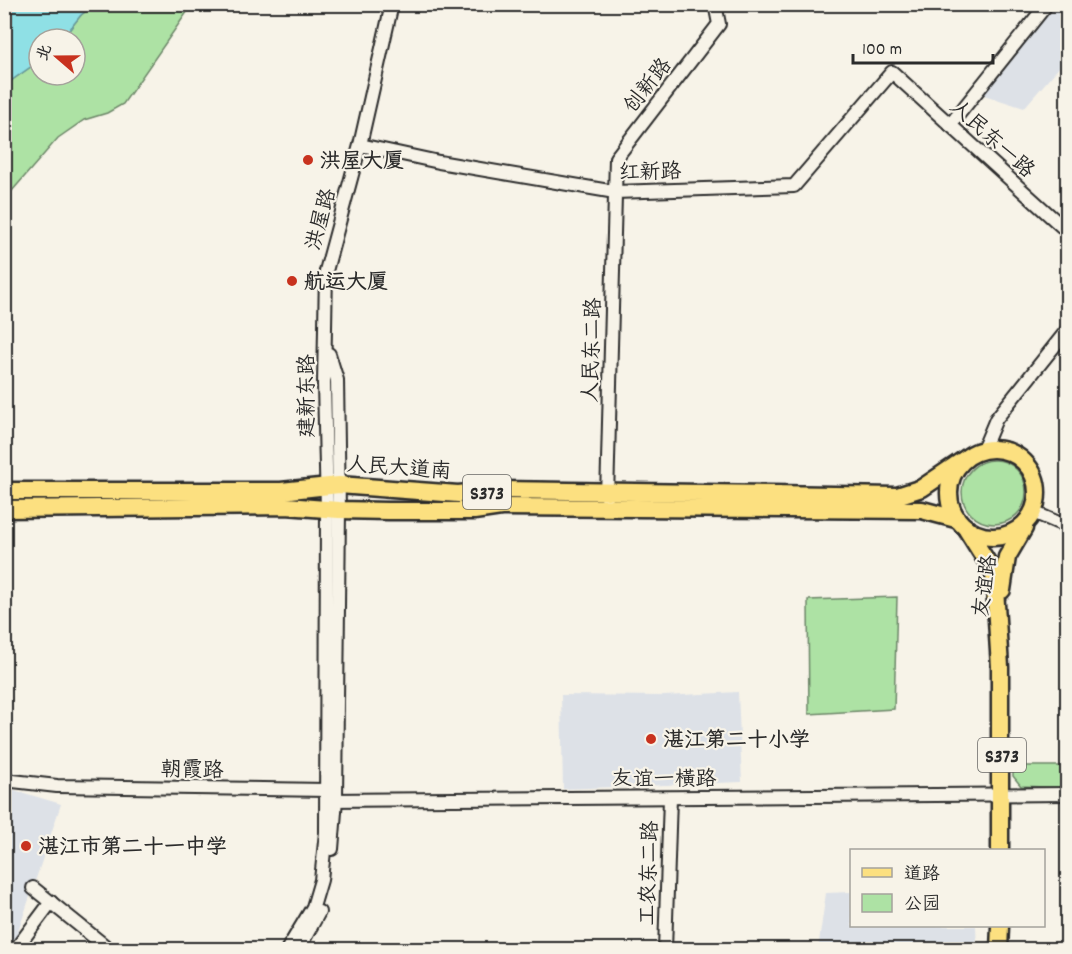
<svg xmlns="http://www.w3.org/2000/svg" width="1072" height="954" font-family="Dekko,'LXGW WenKai TC',sans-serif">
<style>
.built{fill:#dde1e7}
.green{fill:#ade2a4;stroke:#6c8668;stroke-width:1.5}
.water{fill:#8fe0e5;stroke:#67989b;stroke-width:1.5}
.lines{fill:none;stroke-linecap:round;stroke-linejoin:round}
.minor-casing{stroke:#2b2b2b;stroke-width:16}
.major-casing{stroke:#2b2b2b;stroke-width:21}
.minor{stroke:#f7f3e8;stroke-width:12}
.major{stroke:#fce080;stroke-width:16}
.poi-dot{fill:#c8321e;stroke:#f7f3e8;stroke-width:2}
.labels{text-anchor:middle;stroke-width:4.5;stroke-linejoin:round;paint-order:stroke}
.shield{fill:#f7f3e8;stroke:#686764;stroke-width:1.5}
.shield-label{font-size:20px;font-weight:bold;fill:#2b2b2b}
.street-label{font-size:21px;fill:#2b2b2b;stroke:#f7f3e8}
.poi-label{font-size:21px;font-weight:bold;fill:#2b2b2b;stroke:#f7f3e8;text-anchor:start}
</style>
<rect width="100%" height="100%" fill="#f7f3e8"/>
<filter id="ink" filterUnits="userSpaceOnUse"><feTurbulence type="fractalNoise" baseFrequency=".0167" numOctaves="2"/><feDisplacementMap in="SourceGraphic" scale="12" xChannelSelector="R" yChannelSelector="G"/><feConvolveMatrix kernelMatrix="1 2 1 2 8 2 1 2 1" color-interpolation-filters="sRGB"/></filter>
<g filter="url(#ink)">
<g class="built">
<polygon points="1052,5 1067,5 1067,58 1024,108 978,93"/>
<polygon points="738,692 742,782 563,789 561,695 664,696"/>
<polygon points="4,787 61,804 12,950 4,949"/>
<polygon points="851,892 852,926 976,926 977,949 818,949 826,893"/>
</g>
<g class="green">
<polygon points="94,5 192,5 123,104 107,113 84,120 58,138 5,199 5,85 39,61 39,75 75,75 75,39 62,39 81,15"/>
<circle cx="994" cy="492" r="32"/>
<polygon points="897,597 894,709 809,714 808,600"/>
<polygon points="1013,766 1067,766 1067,788 1021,786 1013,776"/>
</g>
<polygon class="water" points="5,4 94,4 94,5 81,15 62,39 39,39 39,61 5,85"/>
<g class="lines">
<defs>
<g id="minor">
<polyline points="950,125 1047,4"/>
<polyline points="360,145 439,162 615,192 794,186 892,72 1068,232"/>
<polyline points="329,354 337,380 339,510 336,799 332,849"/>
<polyline points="983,450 996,419 1068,329"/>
<polyline points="607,498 616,158 719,24 715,4"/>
<polyline points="1033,512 1068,527"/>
<polyline points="4,780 57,786 327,790"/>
<polyline points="327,800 1068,794"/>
<polyline points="33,888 110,950"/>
<polyline points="15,950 51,902"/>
<polyline points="287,950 313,907 321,880 326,832 327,509 324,384 326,271 360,145 392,4"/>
<polyline points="298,950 319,912"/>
<polyline points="665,950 670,798"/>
</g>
<g id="major">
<circle cx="993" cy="493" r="44"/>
<polyline points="4,491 281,491 339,485 458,494 501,490 897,496 922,488 962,461"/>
<polyline points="4,509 286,506 339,510 388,511 474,511 501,507 922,510 956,519"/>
<polyline points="967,530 994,573 1000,667 1000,850"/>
<polyline points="1002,590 1007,557 1024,528"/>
<polyline points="999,950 1000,926"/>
</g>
</defs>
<use href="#minor" class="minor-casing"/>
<use href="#major" class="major-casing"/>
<use href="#minor" class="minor"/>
<use href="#major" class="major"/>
</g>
</g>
<g class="poi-dot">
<circle cx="308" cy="160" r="6"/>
<circle cx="292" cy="281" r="6"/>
<circle cx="651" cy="739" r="6"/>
<circle cx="26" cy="846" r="6"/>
</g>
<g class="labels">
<g class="shield">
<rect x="463" y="475" width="48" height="34" rx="4.5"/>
<rect x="978" y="738" width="48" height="34" rx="4.5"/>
</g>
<g class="shield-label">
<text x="487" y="499">S373</text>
<text x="1002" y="762">S373</text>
</g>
<g class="street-label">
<text transform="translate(647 85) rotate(-52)" y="7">创新路</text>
<text transform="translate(993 138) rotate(42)" y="7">人民东一路</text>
<text transform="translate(650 171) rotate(-1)" y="7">红新路</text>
<text transform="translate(320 219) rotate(-75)" y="7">洪屋路</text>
<text transform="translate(591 350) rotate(-88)" y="7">人民东二路</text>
<text transform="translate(306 396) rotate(-90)" y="7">建新东路</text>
<text transform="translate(399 467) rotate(4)" y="7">人民大道南</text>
<text transform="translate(984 586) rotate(-82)" y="7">友谊路</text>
<text transform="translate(192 769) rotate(1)" y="7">朝霞路</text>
<text x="664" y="785">友谊一横路</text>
<text transform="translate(648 873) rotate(-88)" y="7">工农东二路</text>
</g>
<g class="poi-label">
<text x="320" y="167">洪屋大厦</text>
<text x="304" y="288">航运大厦</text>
<text x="663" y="746">湛江第二十小学</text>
<text x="38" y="853">湛江市第二十一中学</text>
</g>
</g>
<rect width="1072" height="954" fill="none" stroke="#f7f3e8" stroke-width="24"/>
<rect x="12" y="12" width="1048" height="930" fill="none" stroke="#2b2b2b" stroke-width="2" filter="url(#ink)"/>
<rect x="850" y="849" width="195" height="78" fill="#f7f3e8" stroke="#a5a39c" stroke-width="1.5"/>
<rect x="862" y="868" width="30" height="9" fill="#fce080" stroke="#a5a39c" stroke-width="1.5"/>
<text x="904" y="879" font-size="18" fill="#2b2b2b">道路</text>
<rect x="862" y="894" width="30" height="18" fill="#ade2a4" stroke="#a5a39c" stroke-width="1.5"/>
<text x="904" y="909" font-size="18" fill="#2b2b2b">公园</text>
<g transform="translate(57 57) rotate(290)"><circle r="28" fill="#f7f3e8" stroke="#a5a39c" stroke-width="1.5"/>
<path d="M0-4.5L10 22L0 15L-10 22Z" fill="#c8321e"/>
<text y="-9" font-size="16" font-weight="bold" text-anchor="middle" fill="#2b2b2b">北</text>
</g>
<path d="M853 54v9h140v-9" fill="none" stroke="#2b2b2b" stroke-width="3"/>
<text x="862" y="54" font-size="18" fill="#2b2b2b" stroke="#f7f3e8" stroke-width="4.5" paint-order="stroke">100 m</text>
</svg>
